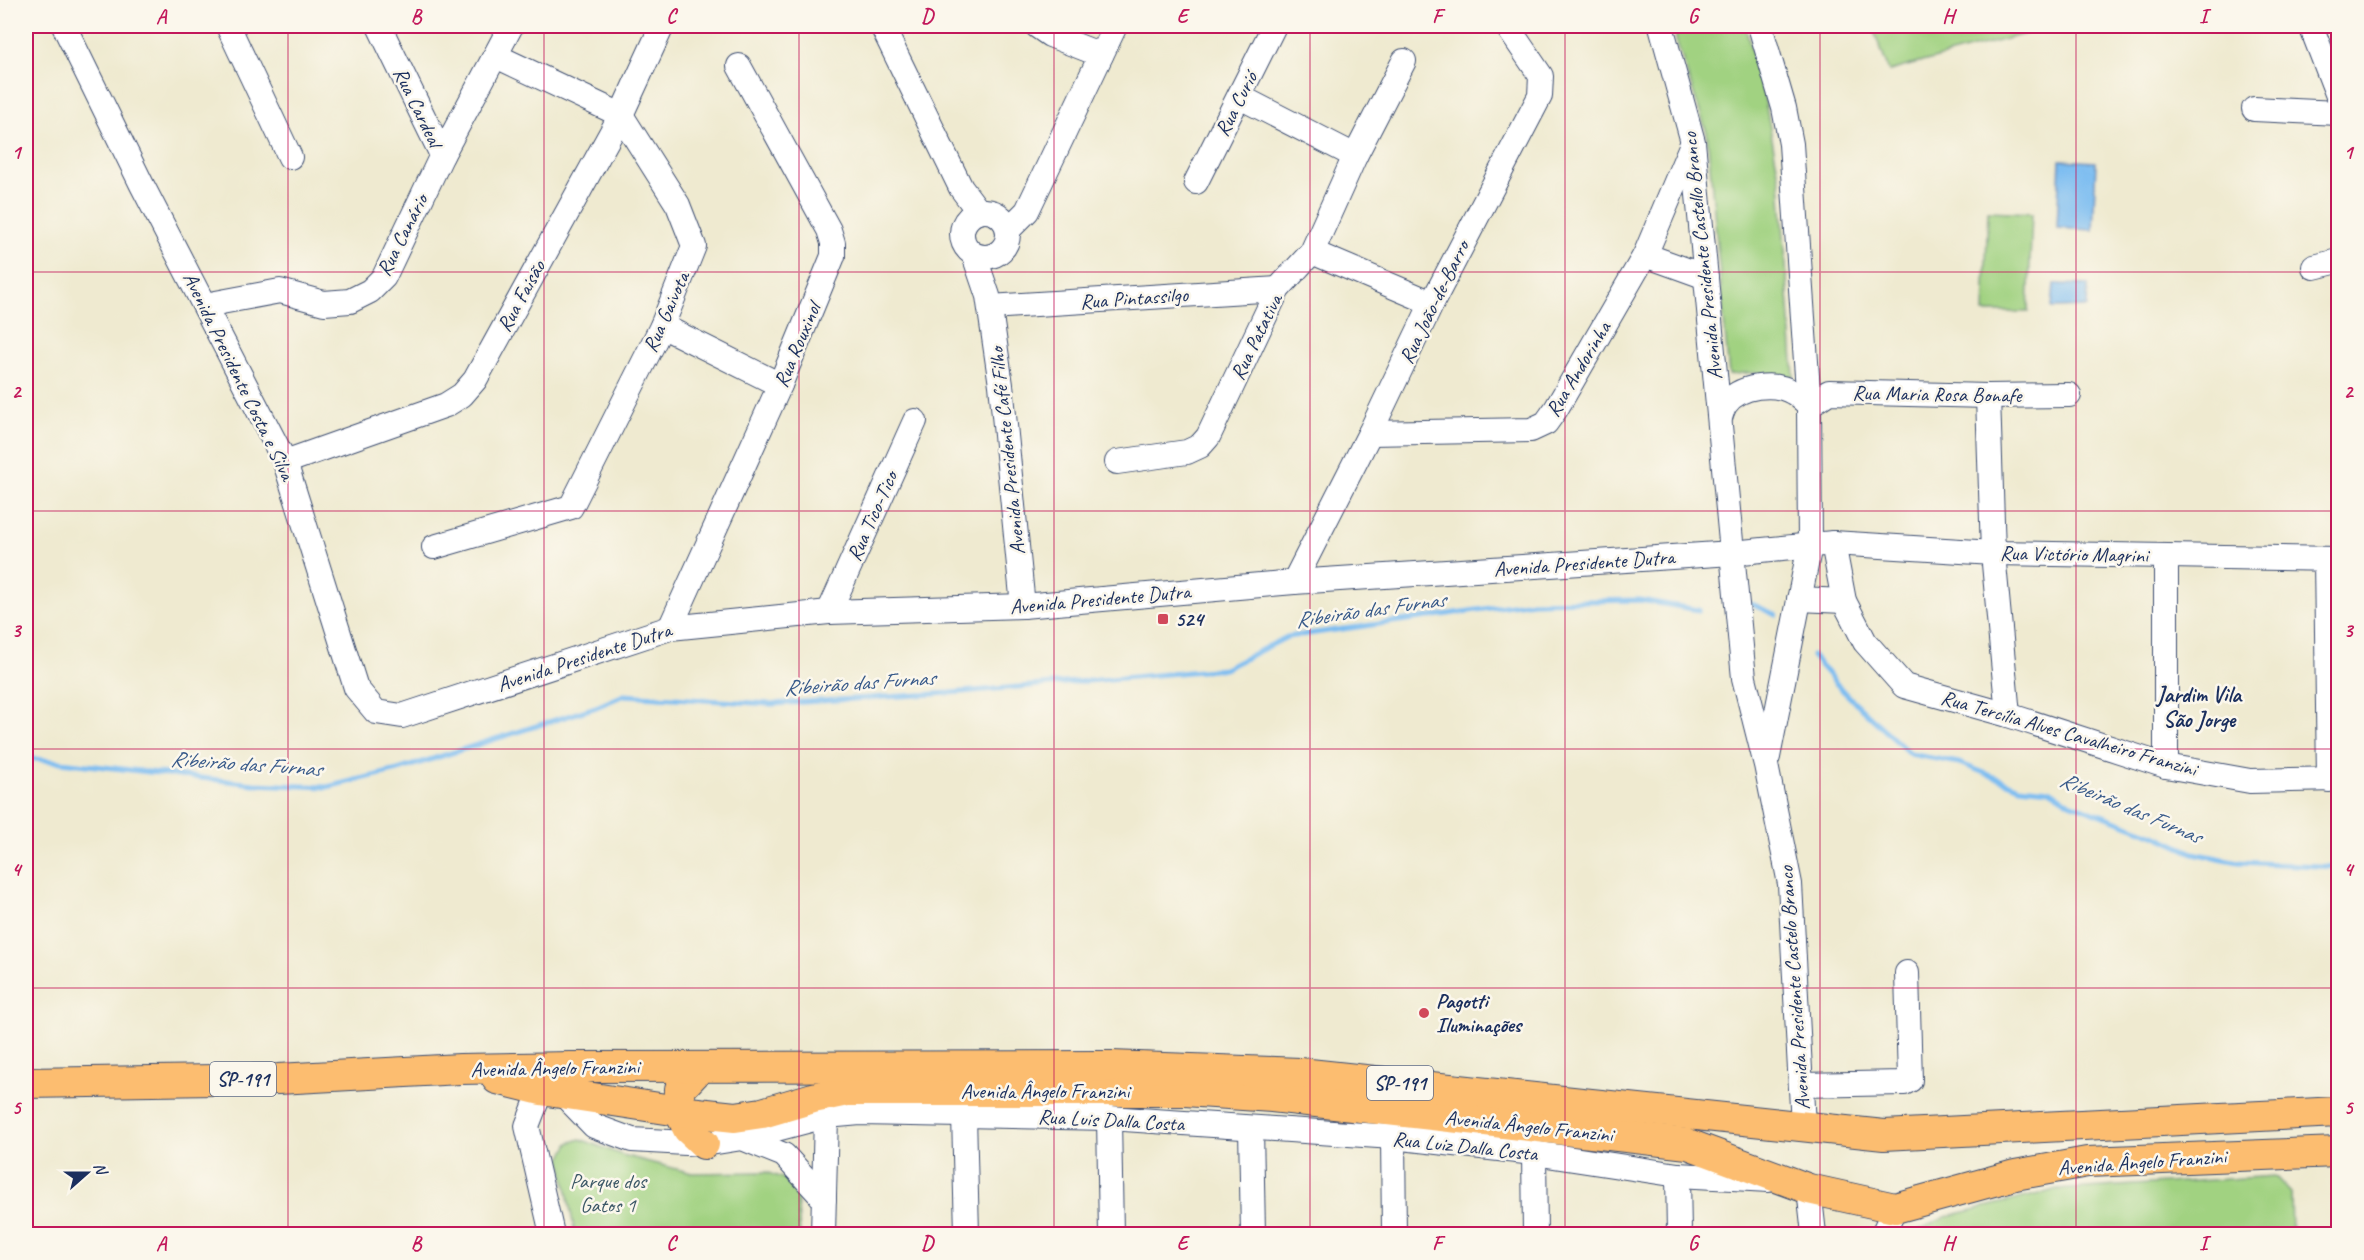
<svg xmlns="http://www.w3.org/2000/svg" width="2364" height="1260" font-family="Caveat,sans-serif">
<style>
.green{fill:#a1d281;stroke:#5e8070;stroke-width:1.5}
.water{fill:#7dbdf1;stroke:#4c76a8;stroke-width:1.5}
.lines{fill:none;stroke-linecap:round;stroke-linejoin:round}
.stream{stroke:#7dbdf1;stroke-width:5}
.minor-casing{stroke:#3b4b6f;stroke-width:26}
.major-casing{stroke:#3b4b6f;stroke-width:32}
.minor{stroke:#fff;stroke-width:24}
.major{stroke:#fcbd6f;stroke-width:30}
.grid{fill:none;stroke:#c2185b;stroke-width:1.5;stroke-opacity:0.55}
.poi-dot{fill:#d1495b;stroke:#fbf7ec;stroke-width:2}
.labels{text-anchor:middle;stroke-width:5;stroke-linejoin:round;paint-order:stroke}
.shield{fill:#fbf7ec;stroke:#5e6b89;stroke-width:1.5}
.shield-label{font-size:20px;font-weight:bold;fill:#1b2f5e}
.street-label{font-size:21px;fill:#1b2f5e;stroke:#fbf7ec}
.poi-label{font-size:21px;font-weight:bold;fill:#1b2f5e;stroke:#fbf7ec;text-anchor:start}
.park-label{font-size:21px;fill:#3c5867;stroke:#fbf7ec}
.water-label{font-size:22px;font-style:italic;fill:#385a8a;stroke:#fbf7ec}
.neighbourhood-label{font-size:22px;font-weight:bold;fill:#1b2f5e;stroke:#fbf7ec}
.neatline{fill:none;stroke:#c2185b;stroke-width:2}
.grid-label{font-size:20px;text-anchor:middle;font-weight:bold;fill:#c2185b}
</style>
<rect width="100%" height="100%" fill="#fbf7ec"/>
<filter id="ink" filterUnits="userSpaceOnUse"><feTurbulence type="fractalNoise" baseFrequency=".0167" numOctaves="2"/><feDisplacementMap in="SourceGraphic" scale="12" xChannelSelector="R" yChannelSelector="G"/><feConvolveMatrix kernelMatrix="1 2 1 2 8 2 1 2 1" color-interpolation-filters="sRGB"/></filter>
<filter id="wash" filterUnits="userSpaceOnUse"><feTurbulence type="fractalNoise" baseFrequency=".008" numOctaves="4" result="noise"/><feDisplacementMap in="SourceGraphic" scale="24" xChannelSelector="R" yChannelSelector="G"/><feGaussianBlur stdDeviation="1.35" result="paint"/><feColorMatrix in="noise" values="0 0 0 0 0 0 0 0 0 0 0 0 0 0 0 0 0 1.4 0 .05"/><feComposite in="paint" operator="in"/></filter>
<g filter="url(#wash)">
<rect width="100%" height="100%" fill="#efead0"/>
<g class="green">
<path d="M1688 26H1745L1765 101 1780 182 1794 377C1771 373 1752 371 1729 375L1707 133 1676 40V27Z"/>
<polygon points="1872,26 2054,26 1889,71"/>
<polygon points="1988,211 2032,213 2028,312 1984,312"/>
<polygon points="580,1139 622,1155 692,1173 766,1172 785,1179 797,1197 800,1234 575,1234 561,1159 569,1143"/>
<polygon points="2275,1176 2291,1193 2292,1234 1915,1234 1920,1229 1948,1216 2056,1190"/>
</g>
<g class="water">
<polygon points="2060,160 2096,162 2093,230 2057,228"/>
<polygon points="2054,284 2088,285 2087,307 2052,308"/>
</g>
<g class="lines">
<g class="stream">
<polyline points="1752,604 1776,615"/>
<polyline points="1812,656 1842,690 1910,754 1959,763 2020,787 2050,790 2070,803 2157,836 2193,853 2239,862 2338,867"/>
<polyline points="26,758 254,784 327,787 398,770 596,707 624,695 771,704 950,693 1224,669 1287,637 1533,602 1640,600 1699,610"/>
</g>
</g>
</g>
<g filter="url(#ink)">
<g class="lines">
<defs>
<g id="minor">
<polyline points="64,26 142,185 285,462 356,688 376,712 402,716 670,628 829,612 1023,606 1294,582 1732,553 1833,543 1993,553 2338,559"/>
<polyline points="228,26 290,157"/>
<polyline points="379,26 442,155"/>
<polyline points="882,26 961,188 979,212"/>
<polyline points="1037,26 1050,35 1101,55"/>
<polyline points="1661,26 1693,142 1744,678 1766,765 1790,884 1803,1126"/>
<polyline points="1760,26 1784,108 1791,144 1809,405 1810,545 1768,757"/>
<polyline points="2311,26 2338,96"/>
<polyline points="1240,97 1355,156"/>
<polyline points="2254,109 2338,113"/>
<polyline points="1196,182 1274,26"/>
<circle cx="985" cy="234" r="23"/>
<polyline points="1008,230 1027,211 1115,26"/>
<polyline points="1312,252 1432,303"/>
<polyline points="974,255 988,296 1001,385 1023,606"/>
<polyline points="1645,255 1692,144"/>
<polyline points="2314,267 2338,261"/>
<polyline points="205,305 280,291 324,303 350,301 370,291 384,277 442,155 511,26"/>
<polyline points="990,307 1278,289"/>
<polyline points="662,326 780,385"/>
<polyline points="1988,396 1993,553 2008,715"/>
<path d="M1720 418C1721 414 1723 409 1725 405 1739 385 1775 381 1794 393 1799 396 1804 401 1809 405L1829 392 1988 396 2069 395"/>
<polyline points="1370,433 1531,430 1546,423 1556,409 1645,255 1706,277"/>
<polyline points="285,462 446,405 462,395 475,380 621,115 662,26"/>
<polyline points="1117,462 1187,452 1200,446 1208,437 1278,289 1312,252 1355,156 1404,61"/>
<polyline points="1833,543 1844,601 1865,642 1904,686 2008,715 2166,766 2250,781 2338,779"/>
<polyline points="434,547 571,507 662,326 694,246 678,205 621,115 496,56"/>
<polyline points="2166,556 2166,766"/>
<polyline points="2326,559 2329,780"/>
<polyline points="1294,582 1370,433 1432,303 1540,96 1541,76 1507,26"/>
<polyline points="1799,599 1844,601"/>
<polyline points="829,612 915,421"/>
<polyline points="670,628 780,385 833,256 833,243 829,230 739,66"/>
<polyline points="1801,1085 1904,1083 1910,1080 1907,973"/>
<polyline points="562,1093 594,1126 632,1140 704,1144 742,1138 826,1116 860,1113 1109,1118 1393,1137 1534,1153 1678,1175 1769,1180"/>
<polyline points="964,1115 967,1234"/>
<polyline points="1109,1118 1111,1234"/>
<polyline points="1251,1128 1253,1234"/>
<polyline points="1393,1137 1394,1234"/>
<polyline points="742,1138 784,1155 824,1199"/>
<polyline points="1534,1153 1535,1234"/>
<polyline points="1678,1175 1679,1234"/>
<polyline points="1809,1189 1814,1234"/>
<polyline points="552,1234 527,1126 541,1090 552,1079"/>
<polyline points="823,1234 826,1116"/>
<polyline points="1883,1234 1895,1208"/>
</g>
<g id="major">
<polyline points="701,1067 680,1089 679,1111 688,1129 704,1144"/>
<polyline points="497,1079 541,1090 679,1111 735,1117 762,1113 813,1098 847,1091 1185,1091 1272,1097 1688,1144 1809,1189 1895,1208 2015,1175 2087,1162 2338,1152"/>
<polyline points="26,1083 278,1079 460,1069 571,1067 1111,1066 1300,1073 1884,1135 2338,1112"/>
</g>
</defs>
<use href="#minor" class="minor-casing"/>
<use href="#major" class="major-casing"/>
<use href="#minor" class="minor"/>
<use href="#major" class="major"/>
</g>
</g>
<path class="grid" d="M288 26V1234M544 26V1234M799 26V1234M1054 26V1234M1310 26V1234M1565 26V1234M1820 26V1234M2076 26V1234M26 272H2338M26 511H2338M26 749H2338M26 988H2338"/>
<g class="poi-dot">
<rect x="1157" y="613" width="12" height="12" rx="3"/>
<circle cx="1424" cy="1013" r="6"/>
</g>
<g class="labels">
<g class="shield">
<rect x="210" y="1062" width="66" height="34" rx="4.5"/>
<rect x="1367" y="1066" width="66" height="34" rx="4.5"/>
</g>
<g class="shield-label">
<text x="243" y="1086">SP-191</text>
<text x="1400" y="1090">SP-191</text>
</g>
<g class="street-label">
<text transform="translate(1236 104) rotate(-63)" y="7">Rua Curió</text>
<text transform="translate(418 107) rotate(64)" y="7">Rua Cardeal</text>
<text transform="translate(402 235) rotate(-63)" y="7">Rua Canário</text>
<text transform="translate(1702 256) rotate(-96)" y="7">Avenida Presidente Castello Branco</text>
<text transform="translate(521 296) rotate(-61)" y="7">Rua Faisão</text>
<text transform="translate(1134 298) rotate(-4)" y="7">Rua Pintassilgo</text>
<text transform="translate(1434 302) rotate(-64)" y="7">Rua João-de-Barro</text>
<text transform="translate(666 312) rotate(-66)" y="7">Rua Gaivota</text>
<text transform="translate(1256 337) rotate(-64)" y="7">Rua Patativa</text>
<text transform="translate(797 345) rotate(-67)" y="7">Rua Rouxinol</text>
<text transform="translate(1578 369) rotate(-59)" y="7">Rua Andorinha</text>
<text transform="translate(239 376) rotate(64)" y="7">Avenida Presidente Costa e Silva</text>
<text transform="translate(1937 394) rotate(1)" y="7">Rua Maria Rosa Bonafe</text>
<text transform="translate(1007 451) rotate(-96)" y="7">Avenida Presidente Café Filho</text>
<text transform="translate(872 516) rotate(-66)" y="7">Rua Tico-Tico</text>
<text transform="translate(2074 554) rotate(1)" y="7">Rua Victório Magrini</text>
<text transform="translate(1584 563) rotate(-4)" y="7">Avenida Presidente Dutra</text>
<text transform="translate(1100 599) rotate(-5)" y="7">Avenida Presidente Dutra</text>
<text transform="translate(584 657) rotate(-18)" y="7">Avenida Presidente Dutra</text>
<text transform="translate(2069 733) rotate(16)" y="7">Rua Tercília Alves Cavalheiro Franzini</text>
<text transform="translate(1794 988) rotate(-94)" y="7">Avenida Presidente Castelo Branco</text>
<text transform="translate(555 1068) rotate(-1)" y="7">Avenida Ângelo Franzini</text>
<text x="1045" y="1098">Avenida Ângelo Franzini</text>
<text transform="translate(1111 1120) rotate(3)" y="7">Rua Luis Dalla Costa</text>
<text transform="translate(1529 1126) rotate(6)" y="7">Avenida Ângelo Franzini</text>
<text transform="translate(1465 1146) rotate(6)" y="7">Rua Luiz Dalla Costa</text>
<text transform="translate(2142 1162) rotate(-4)" y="7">Avenida Ângelo Franzini</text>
</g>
<g class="poi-label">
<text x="1175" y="626">524</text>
<text x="1436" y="1008">Pagotti<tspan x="1436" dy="24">Iluminações</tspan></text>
</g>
<g class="park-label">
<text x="608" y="1188">Parque dos<tspan x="608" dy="24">Gatos 1</tspan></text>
</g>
<g class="water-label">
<text transform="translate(1370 609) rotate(-8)" y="8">Ribeirão das Furnas</text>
<text transform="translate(859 682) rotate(-4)" y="8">Ribeirão das Furnas</text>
<text transform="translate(246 763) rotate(4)" y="8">Ribeirão das Furnas</text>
<text transform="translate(2131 807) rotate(23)" y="8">Ribeirão das Furnas</text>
</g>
<g class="neighbourhood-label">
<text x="2199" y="702">Jardim Vila<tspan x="2199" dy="25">São Jorge</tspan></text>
</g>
</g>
<rect width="2364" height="1260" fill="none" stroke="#fbf7ec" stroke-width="66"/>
<g transform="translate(87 1173) rotate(69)" stroke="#fbf7ec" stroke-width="4.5" paint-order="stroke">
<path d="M0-4.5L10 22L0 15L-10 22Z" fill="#1b2f5e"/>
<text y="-9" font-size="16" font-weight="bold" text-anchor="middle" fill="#1b2f5e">N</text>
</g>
<rect x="33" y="33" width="2298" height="1194" class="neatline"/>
<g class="grid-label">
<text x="161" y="23">A</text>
<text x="416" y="23">B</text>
<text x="671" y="23">C</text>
<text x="927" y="23">D</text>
<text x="1182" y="23">E</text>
<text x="1437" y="23">F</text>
<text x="1693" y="23">G</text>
<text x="1948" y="23">H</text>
<text x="2203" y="23">I</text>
<text x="16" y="159">1</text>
<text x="2348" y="159">1</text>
<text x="16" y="398">2</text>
<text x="2348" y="398">2</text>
<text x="16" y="637">3</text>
<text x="2348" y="637">3</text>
<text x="16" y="876">4</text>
<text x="2348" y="876">4</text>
<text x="16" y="1114">5</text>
<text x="2348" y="1114">5</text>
<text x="161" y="1250">A</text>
<text x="416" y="1250">B</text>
<text x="671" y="1250">C</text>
<text x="927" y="1250">D</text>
<text x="1182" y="1250">E</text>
<text x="1437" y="1250">F</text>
<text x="1693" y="1250">G</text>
<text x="1948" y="1250">H</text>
<text x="2203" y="1250">I</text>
</g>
</svg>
